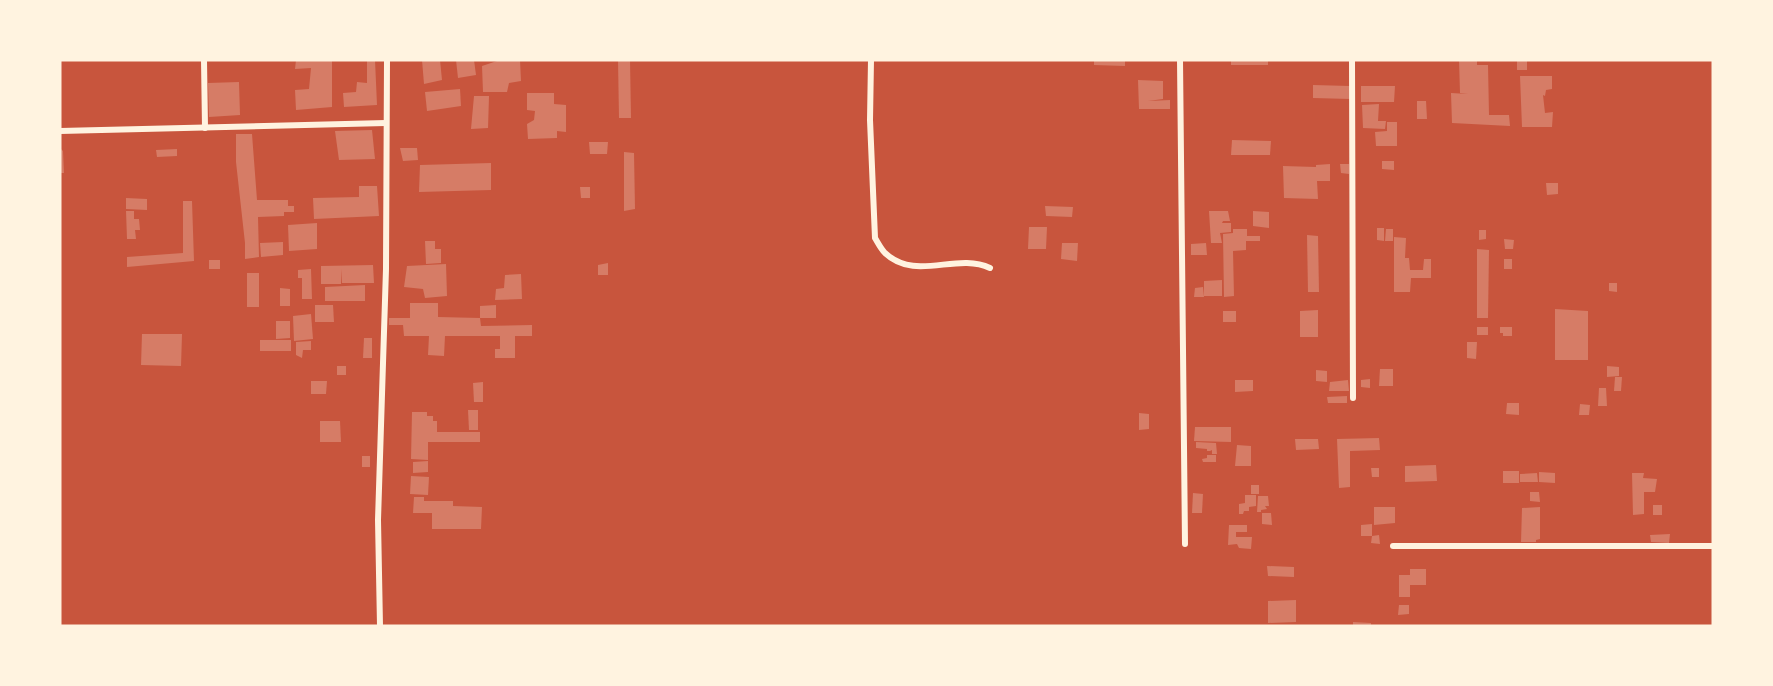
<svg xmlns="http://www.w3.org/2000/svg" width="1773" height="686" font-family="'Space Grotesk',sans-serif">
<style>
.building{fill:#d67c66}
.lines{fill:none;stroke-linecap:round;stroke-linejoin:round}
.minor{stroke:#fff3e0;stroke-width:6}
</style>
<rect width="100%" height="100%" fill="#c8553d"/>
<g class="building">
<polygon points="296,60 332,60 332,107 296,110 295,90 309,89 311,68 295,69"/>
<polygon points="367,60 375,60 377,105 344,107 343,93 356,92 357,82 367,83"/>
<polygon points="422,60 440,60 442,80 424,84"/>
<polygon points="456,60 474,60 476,75 458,78"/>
<polygon points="500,60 520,60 521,81 509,83 507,92 483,92 482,66"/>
<polygon points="618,60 630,60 631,118 619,118"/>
<polygon points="1094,60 1125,60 1125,66 1094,65"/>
<rect x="1231" y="60" width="37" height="5"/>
<polygon points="1459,60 1477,60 1477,65 1488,65 1489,115 1509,115 1510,126 1452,123 1451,93 1468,94 1460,93"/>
<rect x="1517" y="60" width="10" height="10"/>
<polygon points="1520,76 1552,76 1552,89 1546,90 1545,96 1543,95 1545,113 1553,112 1552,127 1522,127"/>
<polygon points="1138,80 1163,81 1163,99 1148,101 1170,100 1170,109 1139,109"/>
<polygon points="239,82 240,115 209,117 208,83"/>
<polygon points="1313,85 1350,86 1350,99 1313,98"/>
<polygon points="1361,86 1395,86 1394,102 1361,102"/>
<polygon points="460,89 461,106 427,111 425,92"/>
<polygon points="527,93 554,93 554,104 566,105 566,132 557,131 557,138 528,139 527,124 534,120 535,111 527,110"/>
<polygon points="474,96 489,96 488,128 471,129"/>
<polygon points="1417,101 1426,101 1427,119 1417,119"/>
<polygon points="1379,104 1378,121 1386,121 1385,129 1363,128 1362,105"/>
<polygon points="1387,122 1397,122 1397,146 1376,146 1375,132 1387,131"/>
<polygon points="372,130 375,159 339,160 335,131"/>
<polygon points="236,134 252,134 257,200 288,200 288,206 294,206 294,212 284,212 284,216 258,217 259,257 245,259 245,243 236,162"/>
<polygon points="1232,140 1271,141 1270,155 1231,155"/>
<polygon points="589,142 608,142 607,154 590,154"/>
<polygon points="60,148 63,151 64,173 60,173"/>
<polygon points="400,148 417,148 418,160 403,161"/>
<polygon points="177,149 177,156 157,157 156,150"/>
<polygon points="624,152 634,153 635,209 624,211"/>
<polygon points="1382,161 1394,161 1394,170 1382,169"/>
<polygon points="491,163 491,190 419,192 420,165"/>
<polygon points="1330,164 1330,181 1317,181 1318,199 1284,198 1283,166 1316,167 1316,165"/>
<polygon points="1340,164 1349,164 1349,174 1341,173"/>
<polygon points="1546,183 1558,183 1558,194 1547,195"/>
<polygon points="359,186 377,186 379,216 314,219 313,198 359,197"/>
<polygon points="580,187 590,187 590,198 581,198"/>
<polygon points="126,198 147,199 147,210 126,209"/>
<polygon points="183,201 192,201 194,261 127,267 127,257 183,253"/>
<polygon points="1045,206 1073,207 1072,217 1046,216"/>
<polygon points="126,211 134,211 134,219 139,219 140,230 135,230 136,239 127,239"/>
<polygon points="1209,211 1228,211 1230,221 1223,221 1222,223 1231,223 1231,232 1220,233 1222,243 1211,243"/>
<polygon points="1253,211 1269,212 1269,228 1253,226"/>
<polygon points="317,223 317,249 289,251 288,225"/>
<polygon points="1029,227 1047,227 1046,249 1028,249"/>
<polygon points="1377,228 1384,228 1384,241 1377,240"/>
<polygon points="1233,229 1247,229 1247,236 1260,236 1260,241 1246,241 1246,250 1233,251 1234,296 1224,297 1223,234 1233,233"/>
<polygon points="1386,229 1393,229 1393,241 1385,241"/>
<polygon points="1479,230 1486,230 1486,239 1479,240"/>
<polygon points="1307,235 1318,236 1319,292 1308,292"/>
<polygon points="1394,237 1406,238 1405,258 1409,258 1410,270 1423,270 1424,259 1431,259 1431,278 1411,278 1410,292 1394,292"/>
<polygon points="1504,239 1514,240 1513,249 1505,249"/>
<polygon points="425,241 435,241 435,249 441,249 441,263 426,264"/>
<polygon points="283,242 283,255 261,257 260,243"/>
<polygon points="1062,243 1078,243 1077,261 1061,259"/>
<polygon points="1206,243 1207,255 1191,255 1191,244"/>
<polygon points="1477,249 1489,250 1488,318 1477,318"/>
<rect x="1504" y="259" width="8" height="10"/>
<rect x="209" y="260" width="11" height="9"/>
<polygon points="608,263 608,275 598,275 598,265"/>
<polygon points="446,264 447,296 425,298 423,289 404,287 407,266"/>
<polygon points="373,265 374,283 342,283 342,269 341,284 321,284 321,266"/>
<polygon points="311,269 312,299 302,299 302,278 298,278 298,270"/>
<rect x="247" y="273" width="12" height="34"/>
<polygon points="521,274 522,299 495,300 496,289 504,288 505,275"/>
<polygon points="1222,280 1222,296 1204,296 1204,281"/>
<polygon points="1609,283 1617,283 1617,292 1609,291"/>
<polygon points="365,285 365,301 325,301 325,287"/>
<polygon points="1203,287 1204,297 1194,297 1195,288"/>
<polygon points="280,288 290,289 290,306 280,306"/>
<polygon points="410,303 438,303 438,317 480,318 480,306 496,305 496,318 480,318 481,326 532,325 532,336 515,336 515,358 495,358 495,349 500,349 500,336 445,336 444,356 428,355 429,336 404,336 403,325 389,325 389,318 410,318"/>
<polygon points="315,305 333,305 334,322 315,322"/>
<polygon points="1555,309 1588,311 1588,360 1555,360"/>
<polygon points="1318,310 1318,337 1300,337 1300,311"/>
<rect x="1223" y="311" width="13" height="11"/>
<polygon points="311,314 313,339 294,341 293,316"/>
<polygon points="276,321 290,321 290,338 276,339"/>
<rect x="1477" y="327" width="11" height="8"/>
<polygon points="1500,327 1512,327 1512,336 1503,336 1503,333 1500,333"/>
<polygon points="142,334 182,334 181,366 141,365"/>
<polygon points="364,338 372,338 372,358 363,358"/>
<rect x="260" y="340" width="31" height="11"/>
<polygon points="311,341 311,350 303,350 302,358 296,355 296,342"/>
<polygon points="1467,342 1477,342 1476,359 1467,358"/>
<rect x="337" y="366" width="9" height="9"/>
<polygon points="1607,366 1619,367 1619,376 1607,377"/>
<polygon points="1380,369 1393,369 1393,386 1379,386"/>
<polygon points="1316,370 1327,371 1327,382 1316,381"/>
<polygon points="1615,377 1622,377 1621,391 1614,391"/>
<polygon points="1370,379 1370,388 1361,387 1361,380"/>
<polygon points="1235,380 1253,380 1253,391 1235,392"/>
<polygon points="1348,380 1349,391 1329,391 1330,382"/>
<polygon points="311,381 327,381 326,394 311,394"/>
<polygon points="483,382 483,402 474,402 473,383"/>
<polygon points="1599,388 1606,388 1607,406 1598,406"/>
<polygon points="1347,396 1347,403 1328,403 1327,397"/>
<polygon points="1507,403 1519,403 1519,415 1506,414"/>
<polygon points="1580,404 1590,405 1589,415 1579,415"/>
<polygon points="468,410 478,410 478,430 469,430"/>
<polygon points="412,412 427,412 427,416 433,416 433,421 437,421 437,432 480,432 480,442 428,442 428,460 411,459"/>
<polygon points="1139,413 1149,414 1149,429 1139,430"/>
<polygon points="320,421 340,421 341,442 320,442"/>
<polygon points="1195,427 1231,427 1231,442 1194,441"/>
<polygon points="1379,438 1380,450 1350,451 1350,487 1339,488 1337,439"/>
<polygon points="1295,439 1318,439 1319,449 1296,450"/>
<polygon points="1196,442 1216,443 1217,454 1212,454 1212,450 1210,451 1207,451 1207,449 1196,448"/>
<polygon points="1237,445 1251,446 1251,466 1235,466"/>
<polygon points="1207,455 1216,455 1216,462 1203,462 1202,459 1207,458"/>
<rect x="362" y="456" width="8" height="11"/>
<polygon points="428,461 428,472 413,473 413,462"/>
<polygon points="1436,465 1437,481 1405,482 1405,466"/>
<polygon points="1371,468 1379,468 1379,477 1372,477"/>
<rect x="1503" y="471" width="16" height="12"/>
<polygon points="1539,472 1555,473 1555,483 1539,482"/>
<polygon points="1537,473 1538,482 1520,482 1520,474"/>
<polygon points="1632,473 1644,473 1643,478 1657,479 1655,492 1644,492 1644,514 1633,515"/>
<polygon points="411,476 429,477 428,495 410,494"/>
<rect x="1251" y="485" width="8" height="9"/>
<polygon points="1530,492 1539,492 1540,502 1530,501"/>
<polygon points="1193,493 1203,494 1202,513 1192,513"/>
<polygon points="1245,495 1256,495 1256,506 1249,507 1249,511 1244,511 1243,514 1239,514 1239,504 1245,503"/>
<polygon points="1258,496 1268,496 1269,506 1265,506 1267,509 1261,510 1261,512 1257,512"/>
<polygon points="414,497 424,497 424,501 453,501 453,506 482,507 481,529 432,529 432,513 413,513"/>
<rect x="1653" y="505" width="9" height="10"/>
<polygon points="1374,507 1395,507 1395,523 1374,525"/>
<polygon points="1540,507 1540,539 1536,540 1536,542 1521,542 1522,508"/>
<polygon points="1262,513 1271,513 1272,525 1262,524"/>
<polygon points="1372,524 1372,536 1361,536 1361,525"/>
<polygon points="1229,525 1247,525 1247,532 1236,532 1236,537 1252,537 1251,549 1239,548 1237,544 1228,545"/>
<polygon points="1670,534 1669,543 1651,542 1650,535"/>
<polygon points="1379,535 1380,544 1371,543 1372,536"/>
<polygon points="1267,566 1294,567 1294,577 1268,576"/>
<polygon points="1410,569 1426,569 1426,585 1410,585 1410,597 1399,597 1399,575 1410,575"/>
<polygon points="1296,600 1296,622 1268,623 1268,601"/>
<polygon points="1399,605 1409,605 1409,614 1398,615"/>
<polygon points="1353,622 1371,623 1371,626 1353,626"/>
</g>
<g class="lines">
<g class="minor">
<polyline points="204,60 205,128"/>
<path d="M871 60 870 120 875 238C878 243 881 249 885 253 916 282 956 252 990 268"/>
<polyline points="1180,60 1185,544"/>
<polyline points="1352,60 1353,398"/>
<polyline points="60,131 386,123"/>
<polyline points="1393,546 1713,546"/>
<polyline points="380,626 378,520 386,269 387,60"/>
</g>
</g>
<rect width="1773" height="686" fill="none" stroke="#fff3e0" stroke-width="123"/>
</svg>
